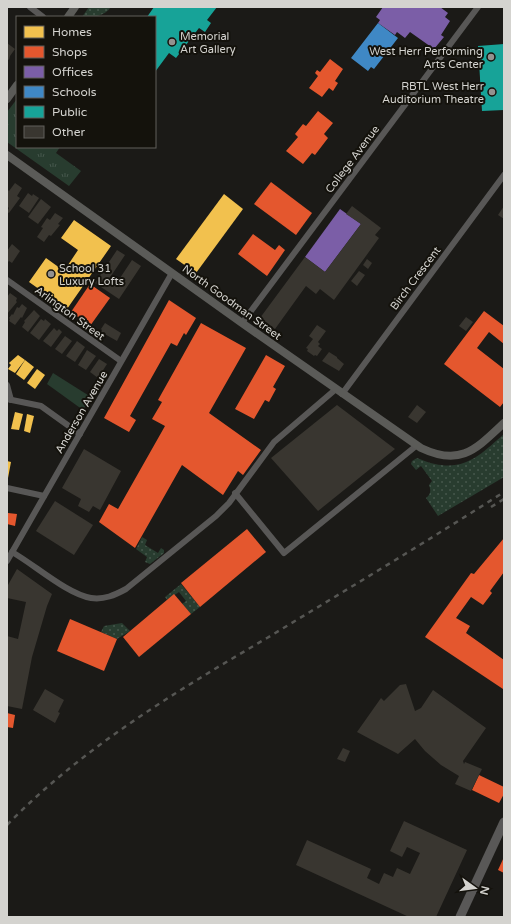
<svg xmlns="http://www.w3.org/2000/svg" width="511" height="924" font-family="'Varela Round',sans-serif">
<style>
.grass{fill:url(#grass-dots)}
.park{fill:url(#park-tufts)}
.garden{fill:#283c2f}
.homes{fill:#f2c14e}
.shops{fill:#e4572e}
.offices{fill:#7b5ea7}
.schools{fill:#3f88c5}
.public{fill:#17a398}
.building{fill:#393630}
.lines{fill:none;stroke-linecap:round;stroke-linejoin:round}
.minor{stroke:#585756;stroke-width:6}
.secondary{stroke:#5b5b58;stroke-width:8}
.primary{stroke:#595857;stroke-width:9}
.rail{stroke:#565653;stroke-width:2.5;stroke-dasharray:5 5;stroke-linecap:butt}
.poi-dot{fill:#93928f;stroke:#14120c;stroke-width:1.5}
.labels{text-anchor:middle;stroke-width:4;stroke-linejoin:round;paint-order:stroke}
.poi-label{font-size:11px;fill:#d4d3cf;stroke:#14120c;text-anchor:start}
.street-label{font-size:11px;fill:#d4d3cf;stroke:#14120c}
</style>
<defs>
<pattern id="grass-dots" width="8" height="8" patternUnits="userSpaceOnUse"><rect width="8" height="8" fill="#283c2f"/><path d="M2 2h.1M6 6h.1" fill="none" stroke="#46574c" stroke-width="1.8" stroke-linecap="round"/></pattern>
<pattern id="park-tufts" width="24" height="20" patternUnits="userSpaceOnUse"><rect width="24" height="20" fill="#283c2f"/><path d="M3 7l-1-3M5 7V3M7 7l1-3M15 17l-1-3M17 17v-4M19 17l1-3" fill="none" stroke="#46574c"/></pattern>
</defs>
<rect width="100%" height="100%" fill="#1b1a17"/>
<g class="grass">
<path d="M89 7H111C104 17 93 17 82 17Z"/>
<path d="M504 434V477L438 516 426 498C431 494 431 490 429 485L432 481 421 466 416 470 411 464 412 461 417 458C423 460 429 463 435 464 467 471 483 452 504 434Z"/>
<polygon points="142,537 147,540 145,545 158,553 161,548 164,550 164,553 150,564 145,562 147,557 136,549"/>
<polygon points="181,584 200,607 191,614 182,604 186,601 179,592 167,600 165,597"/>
<polygon points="122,623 130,631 117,639 101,632 104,626"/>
</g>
<polygon class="park" points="17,99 17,147 60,147 56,153 81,171 69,186 7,142 7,112"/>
<polygon class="garden" points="53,373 91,397 83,410 47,384"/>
<g class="homes">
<polygon points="224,194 243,209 196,273 176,259"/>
<polygon points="74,220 111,246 67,309 29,282 46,258 64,271 78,250 61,238"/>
<polygon points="18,355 25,360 15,373 8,369 11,365 9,363"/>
<polygon points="25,360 34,367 24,380 16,374"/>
<polygon points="37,369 45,375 35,389 27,383"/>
<polygon points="15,412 23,414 19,430 11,429"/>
<polygon points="27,414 34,416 30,433 24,431"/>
<polygon points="7,461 11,462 8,478 7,478"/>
</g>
<g class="shops">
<polygon points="330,59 343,69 335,81 338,83 333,91 329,88 322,97 309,88 318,76 315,73 317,70 320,72"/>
<polygon points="318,111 333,123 324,134 328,138 315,155 312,153 303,164 286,151 298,137 295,134 303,124 306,126"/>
<polygon points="271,182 312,213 296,235 254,204"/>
<polygon points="253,234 275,250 279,245 285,250 267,276 238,254"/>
<polygon points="90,284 110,298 90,326 71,312"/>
<polygon points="169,300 196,318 186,335 184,333 177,346 171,343 130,416 136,420 129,432 104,418"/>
<polygon points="484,311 504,326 504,344 489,332 477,348 504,369 504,402 500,407 444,364"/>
<polygon points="201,323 246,348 209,413 261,450 243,475 238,471 223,495 182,465 135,548 99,522 109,504 118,509 165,426 152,419 162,402 158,400"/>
<polygon points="266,355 285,366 273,387 276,389 269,402 265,400 254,419 235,409"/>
<polygon points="8,513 17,514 15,526 7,524"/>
<polygon points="247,529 266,552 200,607 181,583"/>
<polygon points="504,538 504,572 490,591 492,593 483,605 471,597 456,618 470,626 466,633 504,660 504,688 503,689 425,637 471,573 474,574"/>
<polygon points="174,594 191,614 139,657 123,637"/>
<polygon points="70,619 117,639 104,671 57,651"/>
<polygon points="7,713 15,715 13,728 7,727"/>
<polygon points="479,775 504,787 504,794 499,803 472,790"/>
<polygon points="504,857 504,873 498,870"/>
</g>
<g class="offices">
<polygon points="383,7 440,7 448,13 445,17 450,21 441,35 444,37 434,49 410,32 405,38 397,32 395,35 378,23 380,20 376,17"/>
<polygon points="340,209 361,224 325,272 305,257"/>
</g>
<polygon class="schools" points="378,23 398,38 374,69 371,67 368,71 351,58"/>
<g class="public">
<polygon points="154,7 217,7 207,20 211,23 205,32 199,28 176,58 169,53 155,72 155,17 147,17"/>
<polygon points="504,44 504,110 482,111 478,46"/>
</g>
<g class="building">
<polygon points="7,43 15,49 10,56 9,60 7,59"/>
<polygon points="15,183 22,188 17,196 20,198 9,213 7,212 9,208 7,206 7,191 8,190 9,191"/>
<polygon points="28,193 32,196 33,194 39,198 29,213 19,206"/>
<polygon points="41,199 51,207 38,224 28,217"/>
<polygon points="352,206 381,228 375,235 379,238 334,300 320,289 316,294 306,286 275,329 260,318 305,257 325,272 361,224 346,214"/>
<polygon points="504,206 504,219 498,215"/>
<polygon points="55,213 63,218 58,224 60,225 51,236 49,235 44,242 37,237 43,228 41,227 47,218 50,220"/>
<polygon points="12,244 20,251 12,263 9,261 7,263 7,251"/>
<polygon points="117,250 125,255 109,279 116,284 132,260 141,266 119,299 95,283"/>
<polygon points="367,259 372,263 368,269 363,265"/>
<polygon points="359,271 365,275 357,286 351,281"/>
<polygon points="10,293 17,298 16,301 17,302 7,314 7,297"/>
<polygon points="22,304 27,308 22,318 21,317 15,325 9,321 10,319 9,318 12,314 13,315 17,307 19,308"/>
<polygon points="34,310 40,316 28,332 22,327 25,322 24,321"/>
<polygon points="466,317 473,322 466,331 459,326"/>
<polygon points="41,319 44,321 45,319 51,324 39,340 30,333"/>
<polygon points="105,323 121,333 117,341 101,332 102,330 101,329"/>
<polygon points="317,325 326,331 318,342 320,344 318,346 322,349 317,356 315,355 314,356 307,351 308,349 306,348 313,339 309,336"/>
<polygon points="54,328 57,331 59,329 62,332 51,347 43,341"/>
<polygon points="65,336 72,341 62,354 55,349"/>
<polygon points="77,341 85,347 75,362 66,356"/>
<polygon points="87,350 96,356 86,370 78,365"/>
<polygon points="329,352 337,357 337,358 344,364 339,371 322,361"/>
<polygon points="99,359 107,364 98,378 90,372"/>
<polygon points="337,405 395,449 318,511 271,458"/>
<polygon points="417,405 426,412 417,423 408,417"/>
<polygon points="84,449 121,471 100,510 93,506 89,512 78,506 81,499 62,488"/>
<polygon points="55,501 93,525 74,555 36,531"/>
<polygon points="17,569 52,594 47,606 32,657 22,709 7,706 7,636 18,639 26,602 7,598 8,585"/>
<polygon points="406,684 415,711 421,708 433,690 486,728 463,761 464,764 465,762 482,769 471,791 455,784 459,776 441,765 425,751 415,739 398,754 357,732 381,698 384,701 400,685"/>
<polygon points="45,689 64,700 58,712 60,713 55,723 33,710"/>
<polygon points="343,748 350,751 345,762 337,759"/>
<polygon points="404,821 467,850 436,917 409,917 296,865 307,840 371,869 367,878 379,884 384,873 393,877 397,868 410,874 420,853 407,847 402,857 390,851"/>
</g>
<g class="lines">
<g class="minor">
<polyline points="30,7 43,17"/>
<polyline points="7,280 121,361"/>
<polyline points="242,323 478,7"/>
<polyline points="7,385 11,400"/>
<polyline points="342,394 504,175"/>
<polyline points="7,399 41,406 80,434"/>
<polyline points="7,488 44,496"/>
<polyline points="235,493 284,553 416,446"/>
<path d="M12 552C35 565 67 594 91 598 104 600 115 595 126 589L216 516 229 503 274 442 336 389"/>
<polyline points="7,561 172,273"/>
</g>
<g class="secondary">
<polyline points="68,17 75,7"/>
<polyline points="7,99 17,85"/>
<path d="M7 155 242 323 421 448C461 467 476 449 504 423"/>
</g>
<polyline class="primary" points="460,917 504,822"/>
<g class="rail">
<polyline points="491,507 504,499"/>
<path d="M7 825C82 748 175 692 267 638 346 590 426 542 504 492"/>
</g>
</g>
<g class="poi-dot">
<circle cx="172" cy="42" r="4"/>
<circle cx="491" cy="57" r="4"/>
<circle cx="492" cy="92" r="4"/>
<circle cx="51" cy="274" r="4"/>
</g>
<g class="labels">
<g class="poi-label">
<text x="180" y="40">Memorial<tspan x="180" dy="13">Art Gallery</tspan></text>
<text x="483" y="55" text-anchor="end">West Herr Performing<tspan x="483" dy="13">Arts Center</tspan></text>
<text x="484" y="90" text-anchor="end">RBTL West Herr<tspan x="484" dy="13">Auditorium Theatre</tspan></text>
<text x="59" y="272">School 31<tspan x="59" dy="13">Luxury Lofts</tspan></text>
</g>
<g class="street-label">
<text transform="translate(352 159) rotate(-53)" y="4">College Avenue</text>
<text transform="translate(415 278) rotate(-53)" y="4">Birch Crescent</text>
<text transform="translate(232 302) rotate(36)" y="4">North Goodman Street</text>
<text transform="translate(70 313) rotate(36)" y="4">Arlington Street</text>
<text transform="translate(81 412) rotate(-60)" y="4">Anderson Avenue</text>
</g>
</g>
<rect width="511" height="924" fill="none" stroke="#d4d3cf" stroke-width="16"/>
<rect x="16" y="16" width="140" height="132" fill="#14120c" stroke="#615f5a"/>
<rect x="24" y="26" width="20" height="12" fill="#f2c14e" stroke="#615f5a"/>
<text x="52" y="36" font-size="12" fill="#d4d3cf">Homes</text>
<rect x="24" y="46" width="20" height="12" fill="#e4572e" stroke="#615f5a"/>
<text x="52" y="56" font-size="12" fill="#d4d3cf">Shops</text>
<rect x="24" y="66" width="20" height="12" fill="#7b5ea7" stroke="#615f5a"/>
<text x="52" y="76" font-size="12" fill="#d4d3cf">Offices</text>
<rect x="24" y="86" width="20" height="12" fill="#3f88c5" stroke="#615f5a"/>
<text x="52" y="96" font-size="12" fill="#d4d3cf">Schools</text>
<rect x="24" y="106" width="20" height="12" fill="#17a398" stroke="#615f5a"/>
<text x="52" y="116" font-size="12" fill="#d4d3cf">Public</text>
<rect x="24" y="126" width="20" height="12" fill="#393630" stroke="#615f5a"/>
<text x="52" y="136" font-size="12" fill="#d4d3cf">Other</text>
<g transform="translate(475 888) rotate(104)" stroke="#14120c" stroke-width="3" paint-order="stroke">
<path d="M0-3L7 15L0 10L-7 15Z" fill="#d4d3cf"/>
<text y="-6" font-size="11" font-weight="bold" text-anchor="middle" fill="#d4d3cf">N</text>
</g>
</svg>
